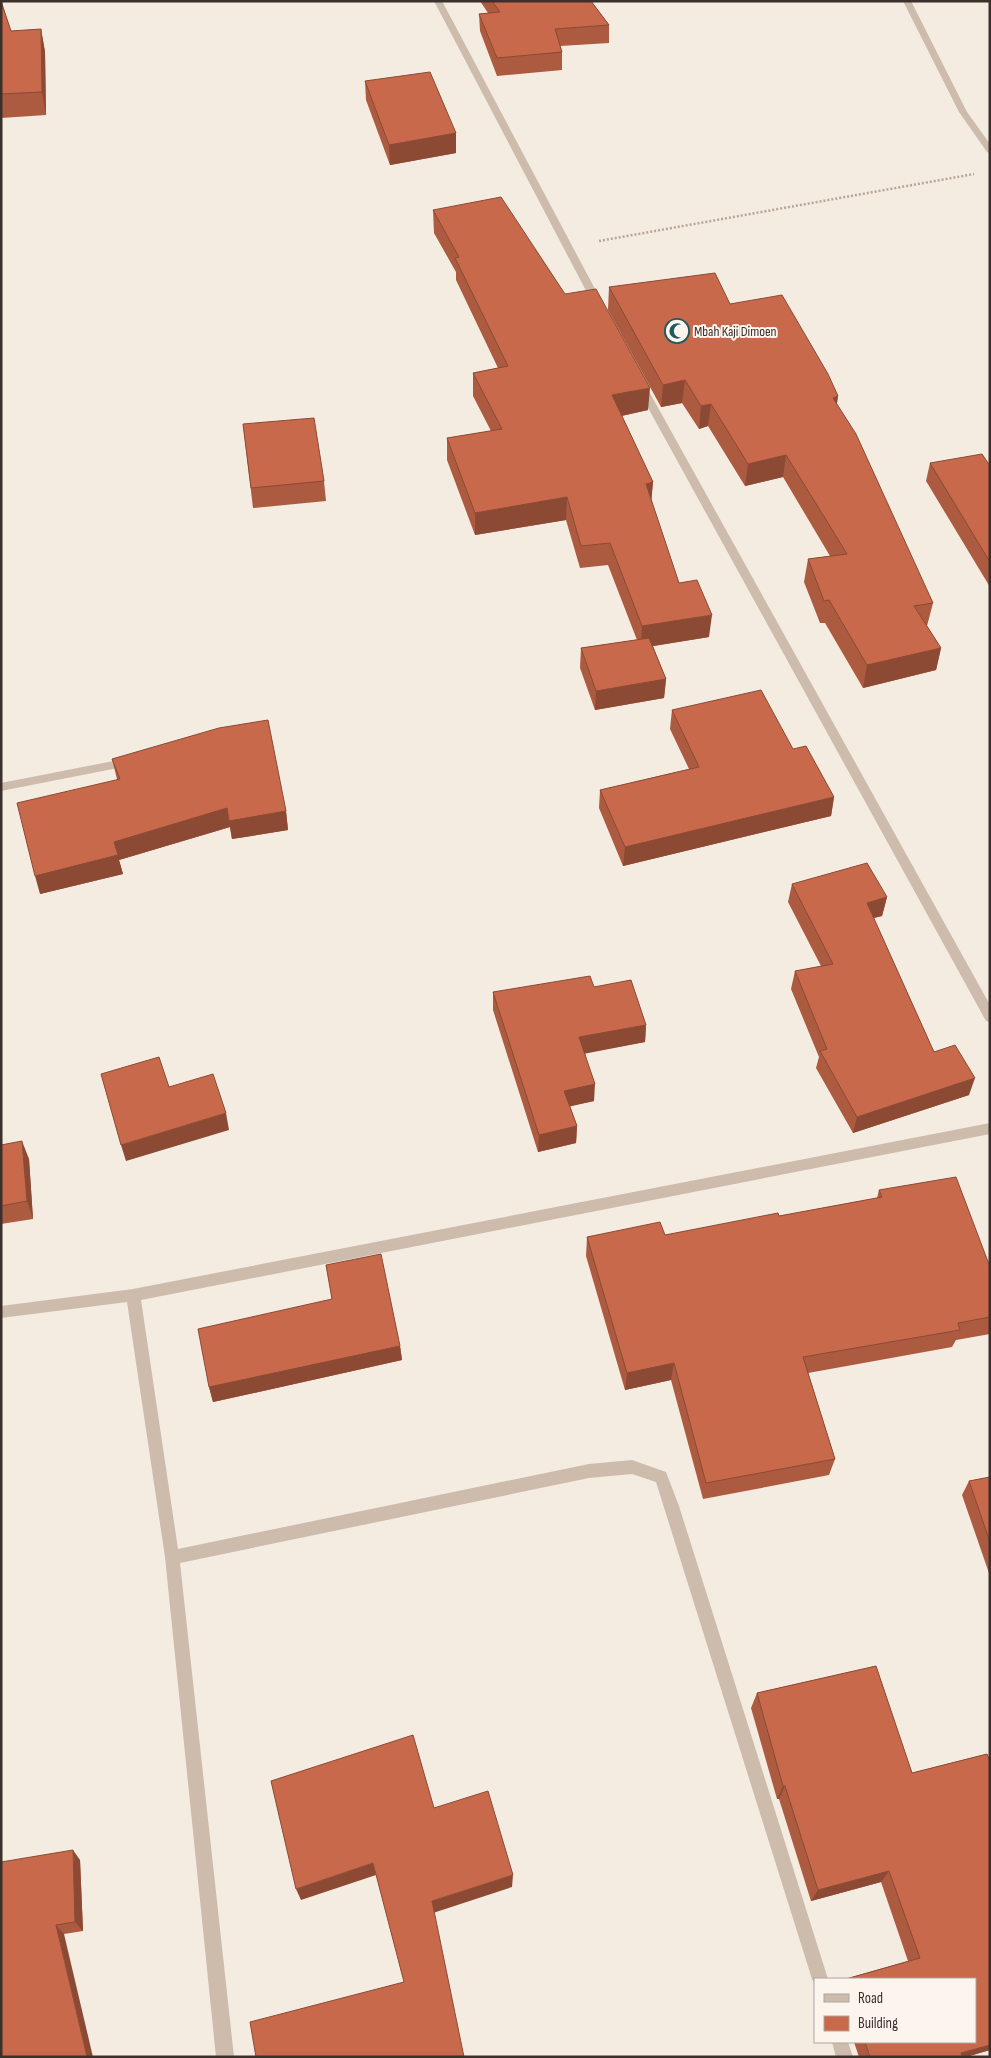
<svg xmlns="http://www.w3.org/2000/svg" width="991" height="2058" font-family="'Sofia Sans Condensed',sans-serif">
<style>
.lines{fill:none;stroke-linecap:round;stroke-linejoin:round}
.path{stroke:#b9a596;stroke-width:2.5;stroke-dasharray:2 2;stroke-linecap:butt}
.minor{fill:#cdbbac;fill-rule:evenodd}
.wall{fill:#ac5a40}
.shaded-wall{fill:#8c4a34}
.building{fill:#c8694b;stroke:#8c4a34}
.labels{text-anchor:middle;stroke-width:4;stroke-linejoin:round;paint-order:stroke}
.far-poi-label{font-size:14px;fill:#3b302b;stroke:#fbf5ee;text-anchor:start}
</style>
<rect width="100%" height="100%" fill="#f4ebe1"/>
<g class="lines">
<polyline class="path" points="599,241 974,174"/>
<g class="minor">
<polygon points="434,1 442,1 603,304 601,306 595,306 593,304"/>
<polygon points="903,1 911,1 967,112 990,144 990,153 987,152 959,112"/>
<polygon points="641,383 646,386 990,1005 990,1022 986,1021 636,386"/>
<polygon points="129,758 133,759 135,762 133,765 1,791 1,783"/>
<polygon points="990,1123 990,1134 141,1300 178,1549 589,1464 632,1460 666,1472 679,1506 828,1979 815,1979 815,1985 812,1979 656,1482 632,1474 589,1478 180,1563 234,2057 216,2057 165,1557 127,1302 1,1318 1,1306 133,1289"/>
<polygon points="832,2042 848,2042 853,2057 836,2057"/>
</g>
</g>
<g class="wall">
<polygon points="1,1 11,31 41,29 45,52 46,115 1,118"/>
<polygon points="480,1 591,1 609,25 609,43 560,46 562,52 562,70 497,76 480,31 479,14 488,13"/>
<polygon points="365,81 456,133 456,153 390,165 366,100"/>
<polygon points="433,210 565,294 648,410 622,416 653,482 651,500 679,583 709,637 653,646 666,679 664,698 595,710 580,668 581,648 637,640 608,565 580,568 566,520 475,535 447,460 447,438 491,431 473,396 473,373 498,368 456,280 456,272 434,233"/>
<polygon points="609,287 730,304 838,396 837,404 933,603 927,626 941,648 936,670 863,688 825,623 820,623 804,582 808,559 830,556 783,477 745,486 708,426 699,429 682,403 661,407 608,310"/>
<polygon points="243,424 324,481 326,501 253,508"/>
<polygon points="930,463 990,466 990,587 926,481"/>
<polygon points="672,710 793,749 834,797 831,816 623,866 599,808 600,790 689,769 670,729"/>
<polygon points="112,759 286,811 288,830 232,839 230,827 119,860 123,874 40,894 117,779"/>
<polygon points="792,884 887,897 882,916 873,918 934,1052 969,1095 853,1133 816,1068 819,1057 791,989 795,971 821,966 788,902"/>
<polygon points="594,987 646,1025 645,1042 585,1053 594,1101 570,1106 577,1126 576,1143 538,1152 493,1010 493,992"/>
<polygon points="1,1145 29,1159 33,1219 1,1224"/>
<polygon points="879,1190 990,1267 990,1334 956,1340 952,1347 808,1373 835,1459 829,1475 703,1499 671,1380 625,1390 586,1256 587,1237 665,1235 779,1216 877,1198"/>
<polygon points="326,1265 400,1346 402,1360 213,1402 209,1387 332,1299"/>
<polygon points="990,1477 990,1576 962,1495 969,1481"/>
<polygon points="876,1666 912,1773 987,1754 990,1762 990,2050 966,2057 859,2057 854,2042 975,2042 975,1979 845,1979 908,1961 881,1882 811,1901 779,1799 777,1799 751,1708 757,1693"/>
<polygon points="80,1860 83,1931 64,1934 1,2057"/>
</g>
<g class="shaded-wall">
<polygon points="41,29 45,52 46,115 42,92"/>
<polygon points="456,133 456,153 390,165 389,145"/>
<polygon points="685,380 682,403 661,407 663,385"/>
<polygon points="650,388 648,410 611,418 612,395"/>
<polygon points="838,396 834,419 833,398"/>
<polygon points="711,404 708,426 699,429 701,406"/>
<polygon points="786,455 783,477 745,486 748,464"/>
<polygon points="653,482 651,505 646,484"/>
<polygon points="567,497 566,520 475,535 475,513"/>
<polygon points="712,615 709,637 641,648 642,626"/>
<polygon points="941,648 936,670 863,688 867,665"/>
<polygon points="666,679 664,698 595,710 596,691"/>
<polygon points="834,797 831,816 623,866 625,847"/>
<polygon points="227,808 230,827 119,860 123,874 40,894 35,876 114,842"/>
<polygon points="286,811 288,830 232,839 229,821"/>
<polygon points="887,897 882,916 862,921 867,903"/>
<polygon points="646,1025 645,1042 578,1055 579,1037"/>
<polygon points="975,1078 969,1095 853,1133 857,1117"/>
<polygon points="595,1084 594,1101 563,1108 564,1091"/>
<polygon points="226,1113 229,1130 126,1161 121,1145"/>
<polygon points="577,1126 576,1143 538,1152 539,1135"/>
<polygon points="22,1141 29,1159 33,1219 27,1201"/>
<polygon points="400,1346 402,1360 213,1402 209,1387"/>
<polygon points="674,1363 671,1380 625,1390 627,1373"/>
<polygon points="783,1786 785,1786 779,1799 777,1799"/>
<polygon points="73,1850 80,1860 83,1931 75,1922"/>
<polygon points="373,1863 376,1875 301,1900 296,1889"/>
<polygon points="889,1871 881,1882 811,1901 818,1890"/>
<polygon points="513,1875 512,1887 433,1913 432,1901"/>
<polygon points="56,1925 64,1934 93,2057 87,2057"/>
<polygon points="990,2045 990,2050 966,2057 956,2057 961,2053"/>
</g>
<g class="building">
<polygon points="1,1 11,31 41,29 42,92 1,94"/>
<polygon points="492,1 591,1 609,25 555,29 562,52 497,58 479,14 500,12"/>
<polygon points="430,72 456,133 389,145 365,81"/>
<polygon points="501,197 565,294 596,289 650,388 612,395 653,482 646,484 679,583 697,580 712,615 642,626 610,543 581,546 567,497 475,513 447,438 502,429 473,373 508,366 455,258 459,257 433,210"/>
<polygon points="715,273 730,304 782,295 828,374 838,396 833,398 856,434 933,603 914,606 941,648 867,665 829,600 824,601 808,559 847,554 786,455 748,464 711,404 701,406 685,380 663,385 609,287"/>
<polygon points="314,418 324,481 251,488 243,424"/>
<polygon points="982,454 990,466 990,562 930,463"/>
<polygon points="649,638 666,679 596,691 581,648"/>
<polygon points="761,690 793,749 806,746 834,797 625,847 600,790 699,767 672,710"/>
<polygon points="268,720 286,811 229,821 227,808 114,842 118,855 35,876 17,803 120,779 112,759 219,728"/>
<polygon points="867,863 887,897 867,903 934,1052 955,1045 975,1078 857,1117 820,1051 827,1049 795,971 833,964 792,884"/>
<polygon points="590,976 594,987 631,980 646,1025 579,1037 595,1084 564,1091 577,1126 539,1135 493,992"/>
<polygon points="159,1057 169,1087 213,1074 226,1113 121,1145 101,1074"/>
<polygon points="22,1141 27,1201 1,1206 1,1145"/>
<polygon points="956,1177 990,1267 990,1317 958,1323 960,1330 803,1357 835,1459 706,1483 674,1363 627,1373 587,1237 660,1222 665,1235 778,1213 779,1216 882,1197 879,1190"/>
<polygon points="381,1254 400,1346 209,1387 198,1329 332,1299 326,1265"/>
<polygon points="990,1477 990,1542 969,1481"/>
<polygon points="876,1666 912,1773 987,1754 990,1762 990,2045 961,2053 962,2057 870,2057 865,2042 975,2042 975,1979 846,1979 920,1958 889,1871 818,1890 785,1786 783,1786 757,1693"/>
<polygon points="413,1735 434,1808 488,1791 513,1875 432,1901 464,2057 256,2057 250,2022 404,1982 373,1863 296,1889 271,1781"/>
<polygon points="73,1850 75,1922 56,1925 87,2057 1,2057 1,1862"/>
</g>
<defs>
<symbol id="mosque-ring" viewBox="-11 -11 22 22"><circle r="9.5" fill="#fbf5ee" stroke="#1f5a5e" stroke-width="1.5"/><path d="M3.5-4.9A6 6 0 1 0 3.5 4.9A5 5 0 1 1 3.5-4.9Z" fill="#1f5a5e"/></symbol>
</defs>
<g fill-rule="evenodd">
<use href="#mosque-ring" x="663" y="317" width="28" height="28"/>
</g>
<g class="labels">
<g class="far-poi-label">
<text x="694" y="336">Mbah Kaji Dimoen</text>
</g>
</g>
<rect width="991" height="2058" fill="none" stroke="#3b302b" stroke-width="5"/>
<rect x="814" y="1978" width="162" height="65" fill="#fbf5ee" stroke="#aea6a0"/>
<rect x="824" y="1994" width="25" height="8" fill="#cdbbac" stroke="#aea6a0"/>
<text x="858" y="2003" font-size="15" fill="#3b302b">Road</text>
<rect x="824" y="2016" width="25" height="15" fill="#c8694b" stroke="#aea6a0"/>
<text x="858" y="2028" font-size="15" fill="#3b302b">Building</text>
</svg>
